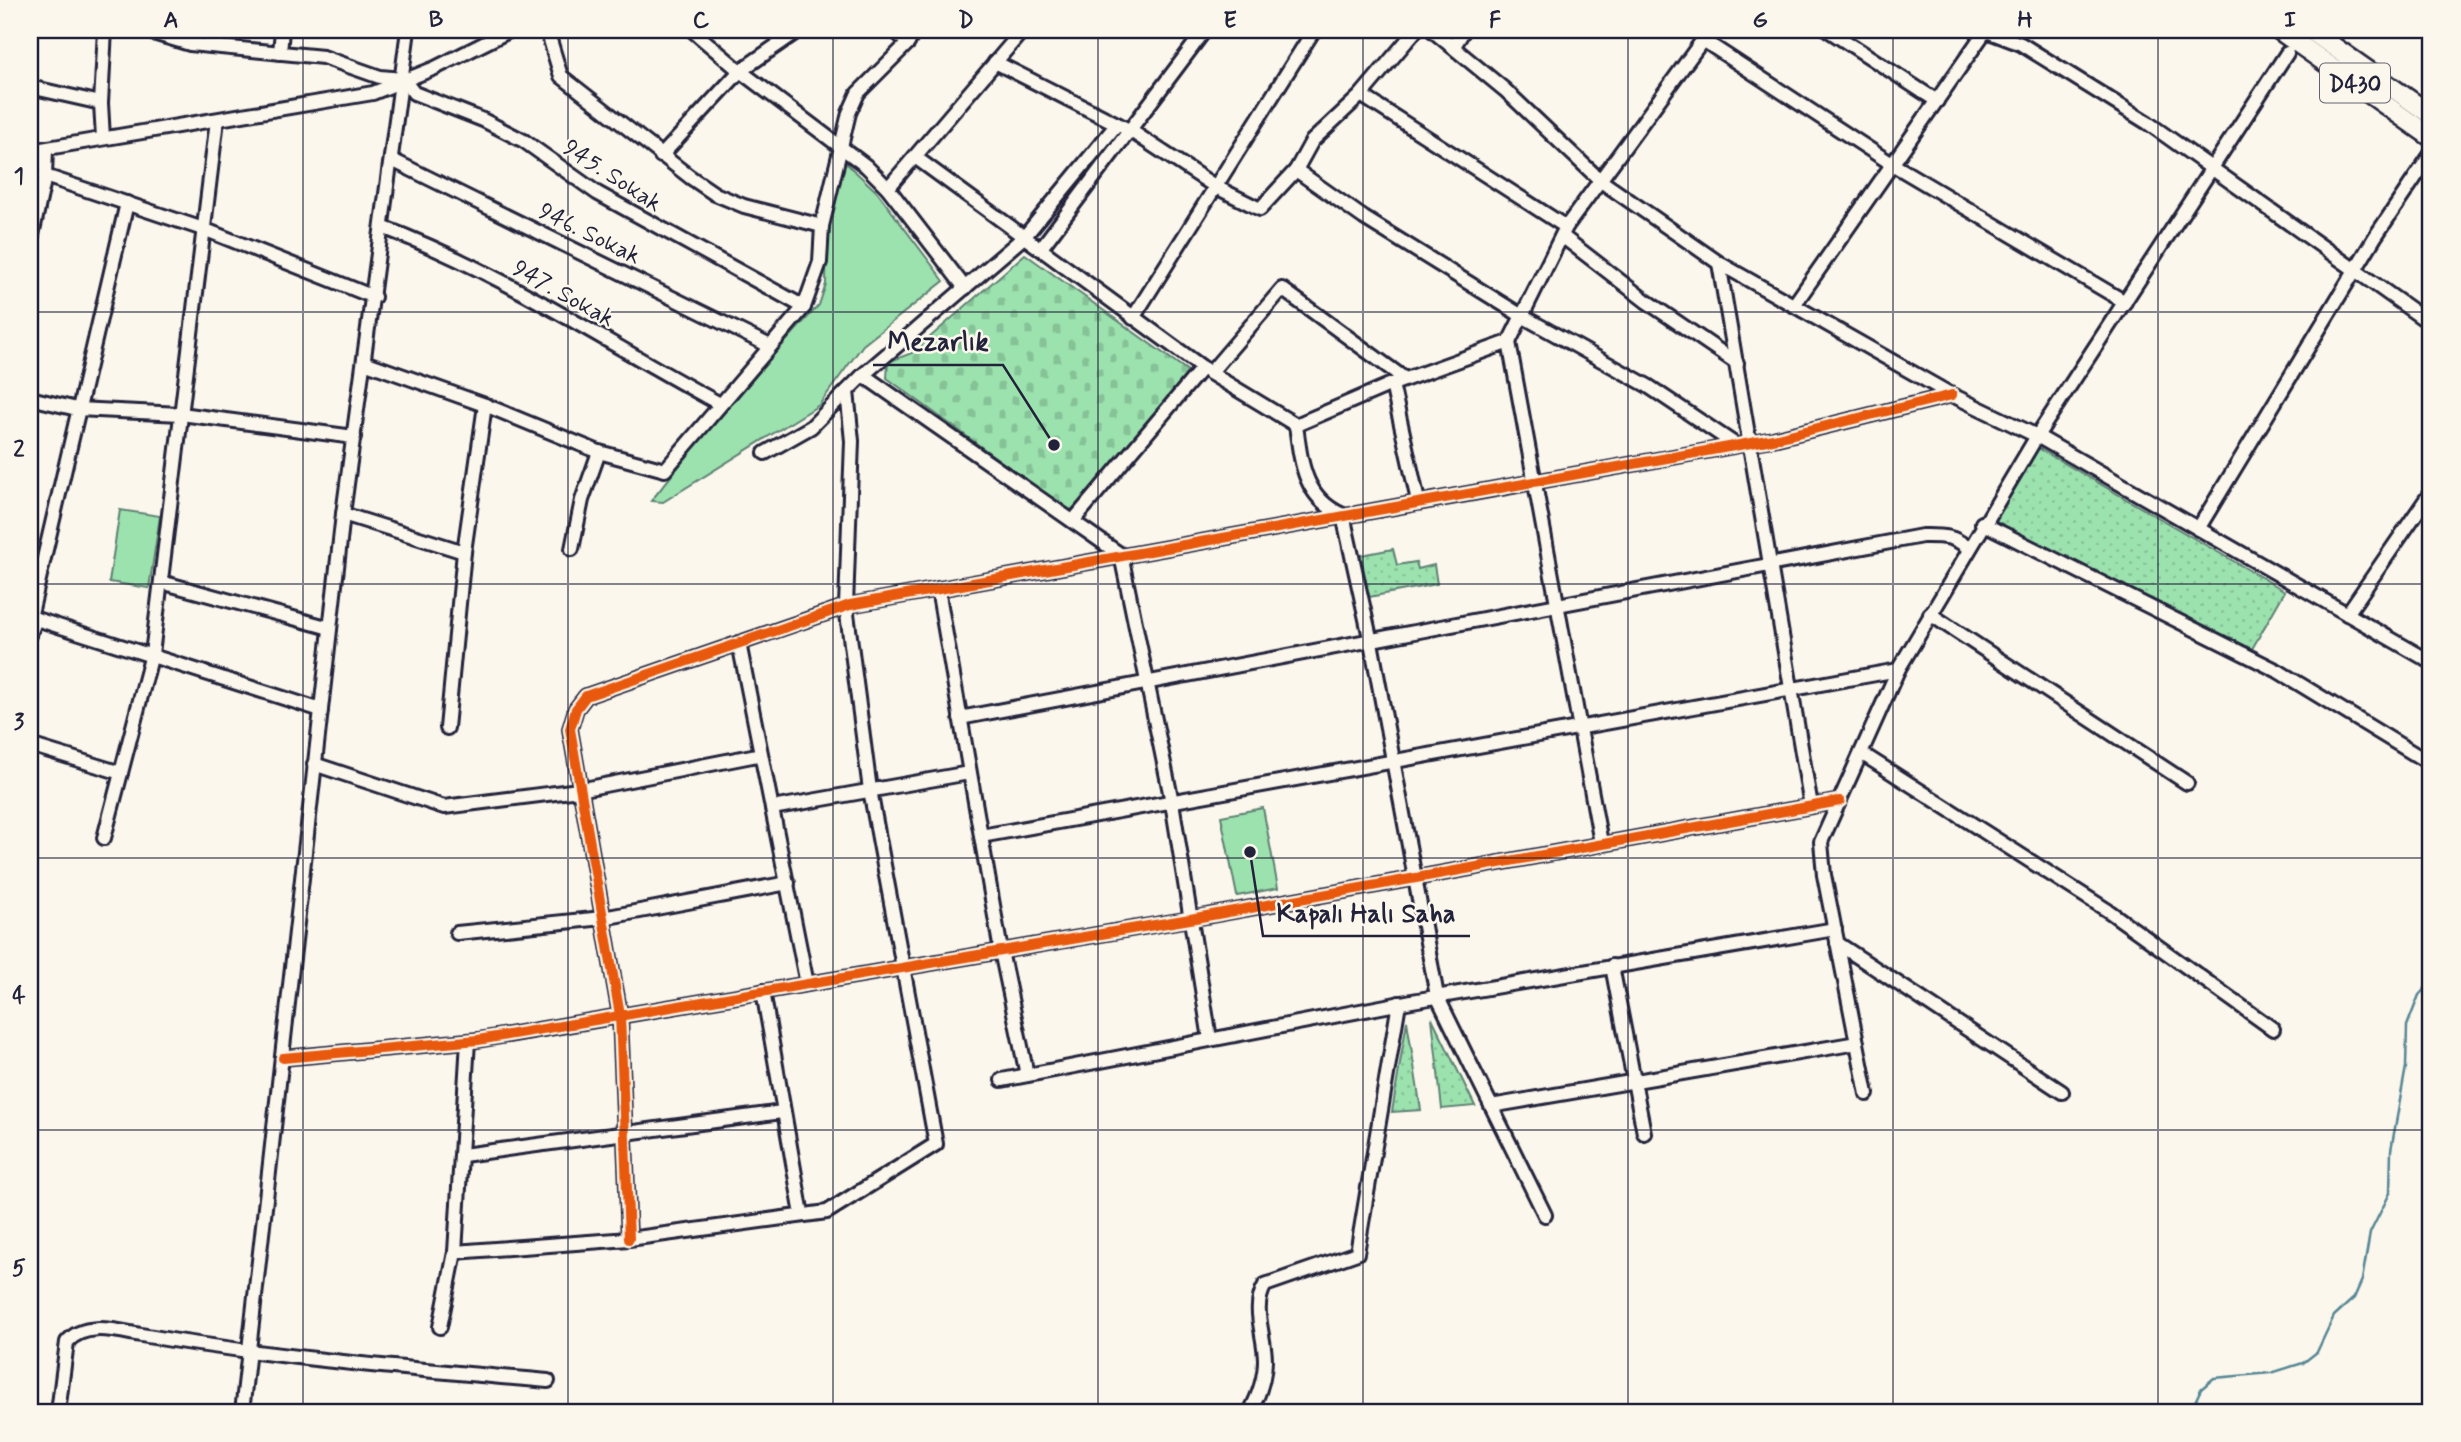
<svg xmlns="http://www.w3.org/2000/svg" width="2461" height="1442" font-family="Mynerve,sans-serif">
<style>
.grass{fill:url(#grass-dots);stroke:#5f8274;stroke-width:2}
.cemetery{fill:url(#cemetery-stones);stroke:#5f8274;stroke-width:2}
.park{fill:#9ce2ae;stroke:#5f8274;stroke-width:2}
.lines{fill:none;stroke-linecap:round;stroke-linejoin:round}
.stream{stroke:#568694;stroke-width:2.5}
.minor-casing{stroke:#22223b;stroke-width:18}
.highway-casing{stroke:#22223b;stroke-width:23}
.minor{stroke:#fbf7ec;stroke-width:12}
.highway{stroke:#fbf7ec;stroke-width:18}
.cycleway-casing{stroke:#fbf7ec;stroke-width:15}
.cycleway{stroke:#e8590c;stroke-width:10}
.grid{fill:none;stroke:#22223b;stroke-width:2;stroke-opacity:0.55}
.labels{text-anchor:middle;stroke-width:5;stroke-linejoin:round;paint-order:stroke}
.shield{fill:#fbf7ec;stroke:#636270;stroke-width:2}
.shield-label{font-size:23px;font-weight:bold;fill:#22223b}
.street-label{font-size:24px;fill:#22223b;stroke:#fbf7ec}
.leader{fill:none;stroke:#22223b;stroke-width:2.5}
.callout-dot{fill:#22223b;stroke:#fbf7ec;stroke-width:2.5}
.callout-label{font-size:26px;text-anchor:middle;font-weight:bold;fill:#22223b;stroke:#fbf7ec;stroke-width:5;stroke-linejoin:round;paint-order:stroke}
.neatline{fill:none;stroke:#22223b;stroke-width:2.5}
.grid-label{font-size:23px;text-anchor:middle;font-weight:bold;fill:#22223b}
</style>
<defs>
<pattern id="grass-dots" width="8" height="8" patternUnits="userSpaceOnUse" patternTransform="scale(1.75)"><rect width="8" height="8" fill="#9ce2ae"/><path d="M2 2h.1M6 6h.1" fill="none" stroke="#86c297" stroke-width="1.8" stroke-linecap="round"/></pattern>
<pattern id="cemetery-stones" width="16" height="16" patternUnits="userSpaceOnUse" patternTransform="scale(1.75)"><rect width="16" height="16" fill="#9ce2ae"/><path d="M2 7V4a2 2 0 0 1 4 0v3zM10 15v-3a2 2 0 0 1 4 0v3z" fill="#86c297"/></pattern>
</defs>
<rect width="100%" height="100%" fill="#fbf7ec"/>
<filter id="ink" filterUnits="userSpaceOnUse"><feTurbulence type="fractalNoise" baseFrequency=".0143" numOctaves="2"/><feDisplacementMap in="SourceGraphic" scale="14" xChannelSelector="R" yChannelSelector="G"/><feConvolveMatrix kernelMatrix="1 2 1 2 8 2 1 2 1" color-interpolation-filters="sRGB"/></filter>
<g filter="url(#ink)">
<g class="grass">
<polygon points="2038,448 2285,591 2252,649 1992,520"/>
<polygon points="1393,549 1397,565 1416,562 1418,569 1434,565 1437,584 1369,597 1361,555"/>
<polygon points="1432,1018 1475,1106 1442,1109"/>
<polygon points="1407,1021 1421,1110 1392,1112"/>
</g>
<polygon class="cemetery" points="1025,254 1192,374 1070,512 887,378 888,362 912,353"/>
<g class="park">
<polygon points="846,163 877,192 944,281 863,345 819,405 663,502 651,501 729,404 819,305 826,284 827,224"/>
<polygon points="120,510 160,516 149,588 109,582"/>
<polygon points="1263,808 1278,888 1237,896 1221,816"/>
</g>
<g class="lines">
<polyline class="stream" points="2190,1412 2201,1389 2214,1378 2271,1373 2303,1363 2317,1352 2334,1316 2354,1298 2362,1280 2370,1233 2390,1193 2391,1150 2406,1067 2407,1026 2419,995 2431,982"/>
<defs>
<g id="minor">
<polyline points="143,30 190,44 323,57 380,77 403,79"/>
<polyline points="547,30 561,76 690,177 715,194 744,206 822,226"/>
<polyline points="692,30 740,71 866,166 888,188 965,288"/>
<polyline points="894,30 908,43"/>
<polyline points="1432,30 1505,90 1601,181 1719,263 1952,395 2037,436 2431,662"/>
<polyline points="1828,30 1937,101"/>
<polyline points="1984,30 2021,44 2148,123 2431,324"/>
<polyline points="1703,40 1892,164 2125,302"/>
<polyline points="1454,46 1464,30"/>
<polyline points="280,53 282,30"/>
<polyline points="995,62 1131,131 1216,187 1260,209 1296,170 1312,141 1361,95 1416,30"/>
<polyline points="403,79 414,93 483,120 524,141 597,193 804,307"/>
<polyline points="30,87 101,103"/>
<polyline points="1361,95 1566,227"/>
<polyline points="103,138 101,103 105,30"/>
<polyline points="30,151 373,93 435,68 511,30"/>
<polyline points="661,156 740,71 799,30"/>
<polyline points="915,157 1210,373 1296,425 1387,386 1509,342 1566,227 1710,30"/>
<polyline points="392,160 768,345"/>
<polyline points="1296,170 1364,218 1522,316 1648,386 1736,445"/>
<polyline points="45,176 206,230 374,297"/>
<polyline points="888,188 1023,30"/>
<path d="M382 227C502 272 608 344 720 404"/>
<polyline points="1562,236 1646,301 1737,363"/>
<polyline points="30,244 45,176 46,149"/>
<polyline points="1041,248 1205,30"/>
<polyline points="1719,263 1811,806"/>
<polyline points="1794,305 1986,30"/>
<polyline points="1133,318 1314,30"/>
<polyline points="1509,342 1601,843"/>
<polyline points="364,362 485,405 599,452 665,470 804,307 820,262 822,226 849,113 858,93 908,43 915,30"/>
<polyline points="1210,373 1282,289 1405,379"/>
<polyline points="863,375 1121,555 1172,802 1210,1039"/>
<polyline points="1392,384 1418,501"/>
<polyline points="30,398 77,409 181,414 354,437"/>
<path d="M1296 425C1301 463 1304 498 1343 515L1371 642 1437 996 1545 1215"/>
<polyline points="765,453 811,427 863,375 1025,236 1117,124"/>
<polyline points="343,514 464,552"/>
<polyline points="1073,521 1202,368"/>
<polyline points="1982,523 2278,671 2431,764"/>
<polyline points="2198,529 2375,237 2431,154"/>
<polyline points="572,549 582,500 599,452"/>
<polyline points="161,582 330,628"/>
<polyline points="938,589 1001,951 1027,1075"/>
<polyline points="1930,614 2187,783"/>
<polyline points="2347,614 2431,492"/>
<polyline points="30,617 321,710"/>
<polyline points="30,618 127,203"/>
<polyline points="30,634 36,619"/>
<polyline points="739,643 807,984"/>
<path d="M960 718 1922 536C1942 536 1953 535 1968 548"/>
<polyline points="447,728 464,552 485,405"/>
<polyline points="30,745 121,773"/>
<polyline points="1861,753 2110,912 2273,1029"/>
<polyline points="314,764 444,807 579,790 757,755"/>
<polyline points="772,808 969,773"/>
<polyline points="981,836 1898,670"/>
<polyline points="104,838 152,654 217,120"/>
<polyline points="457,933 603,918 788,883"/>
<polyline points="1837,943 2062,1092"/>
<polyline points="1612,966 1644,1133"/>
<polyline points="763,991 802,1215"/>
<polyline points="283,1058 478,1040 1190,919 1840,801"/>
<polyline points="1002,1080 1412,1001 1835,929"/>
<polyline points="1867,1094 1824,875 1821,842 1898,670 2037,436 2287,53"/>
<polyline points="1491,1106 1857,1043"/>
<polyline points="463,1155 782,1112"/>
<polyline points="629,1239 620,1015 570,729 576,709 586,696 850,605 1773,439 1952,395"/>
<polyline points="455,1252 629,1239 827,1212 936,1144 870,790 846,606 852,441 847,391"/>
<polyline points="440,1327 455,1252 468,1041"/>
<path d="M58 1412 67 1342C84 1321 118 1331 141 1335 276 1358 412 1369 548 1381"/>
<polyline points="242,1412 343,514 408,30"/>
<path d="M1250 1412C1258 1397 1265 1377 1265 1360 1265 1334 1251 1309 1265 1285L1357 1253 1399 1003"/>
</g>
<g id="highway">
<polyline points="2279,30 2431,137"/>
<polyline points="2310,30 2431,115"/>
</g>
</defs>
<use href="#minor" class="minor-casing"/>
<use href="#highway" class="highway-casing"/>
<use href="#minor" class="minor"/>
<use href="#highway" class="highway"/>
<defs>
<g id="cycleway">
<polyline points="283,1058 478,1040 1190,919 1840,801"/>
<polyline points="629,1239 620,1015 570,729 576,709 586,696 850,605 1773,439 1952,395"/>
</g>
</defs>
<use href="#cycleway" class="cycleway-casing"/>
<use href="#cycleway" class="cycleway"/>
</g>
</g>
<path class="grid" d="M303 30V1412M568 30V1412M833 30V1412M1098 30V1412M1363 30V1412M1628 30V1412M1893 30V1412M2158 30V1412M30 312H2431M30 584H2431M30 858H2431M30 1130H2431"/>
<g class="labels">
<rect class="shield" x="2320" y="63.5" width="70" height="39" rx="5"/>
<g class="shield-label">
<text x="2355" y="91">D430</text>
</g>
<g class="street-label">
<text transform="translate(613 175) rotate(33)" y="8">945. Sokak</text>
<text transform="translate(590 233) rotate(26)" y="8">946. Sokak</text>
<text transform="translate(564 293) rotate(29)" y="8">947. Sokak</text>
</g>
</g>
<path class="leader" d="M1054 445L1003 365H873M1250 852L1263 936H1470"/>
<g class="callout-dot">
<circle cx="1054" cy="445" r="7"/>
<circle cx="1250" cy="852" r="7"/>
</g>
<g class="callout-label">
<text x="938" y="350">Mezarlık</text>
<text x="1366" y="922">Kapalı Halı Saha</text>
</g>
<rect width="2461" height="1442" fill="none" stroke="#fbf7ec" stroke-width="77"/>
<rect x="38" y="38" width="2384" height="1366" class="neatline"/>
<g class="grid-label">
<text x="171" y="27">A</text>
<text x="436" y="27">B</text>
<text x="701" y="27">C</text>
<text x="966" y="27">D</text>
<text x="1230" y="27">E</text>
<text x="1495" y="27">F</text>
<text x="1760" y="27">G</text>
<text x="2025" y="27">H</text>
<text x="2290" y="27">I</text>
<text x="19" y="183">1</text>
<text x="19" y="456">2</text>
<text x="19" y="729">3</text>
<text x="19" y="1002">4</text>
<text x="19" y="1275">5</text>
</g>
</svg>
